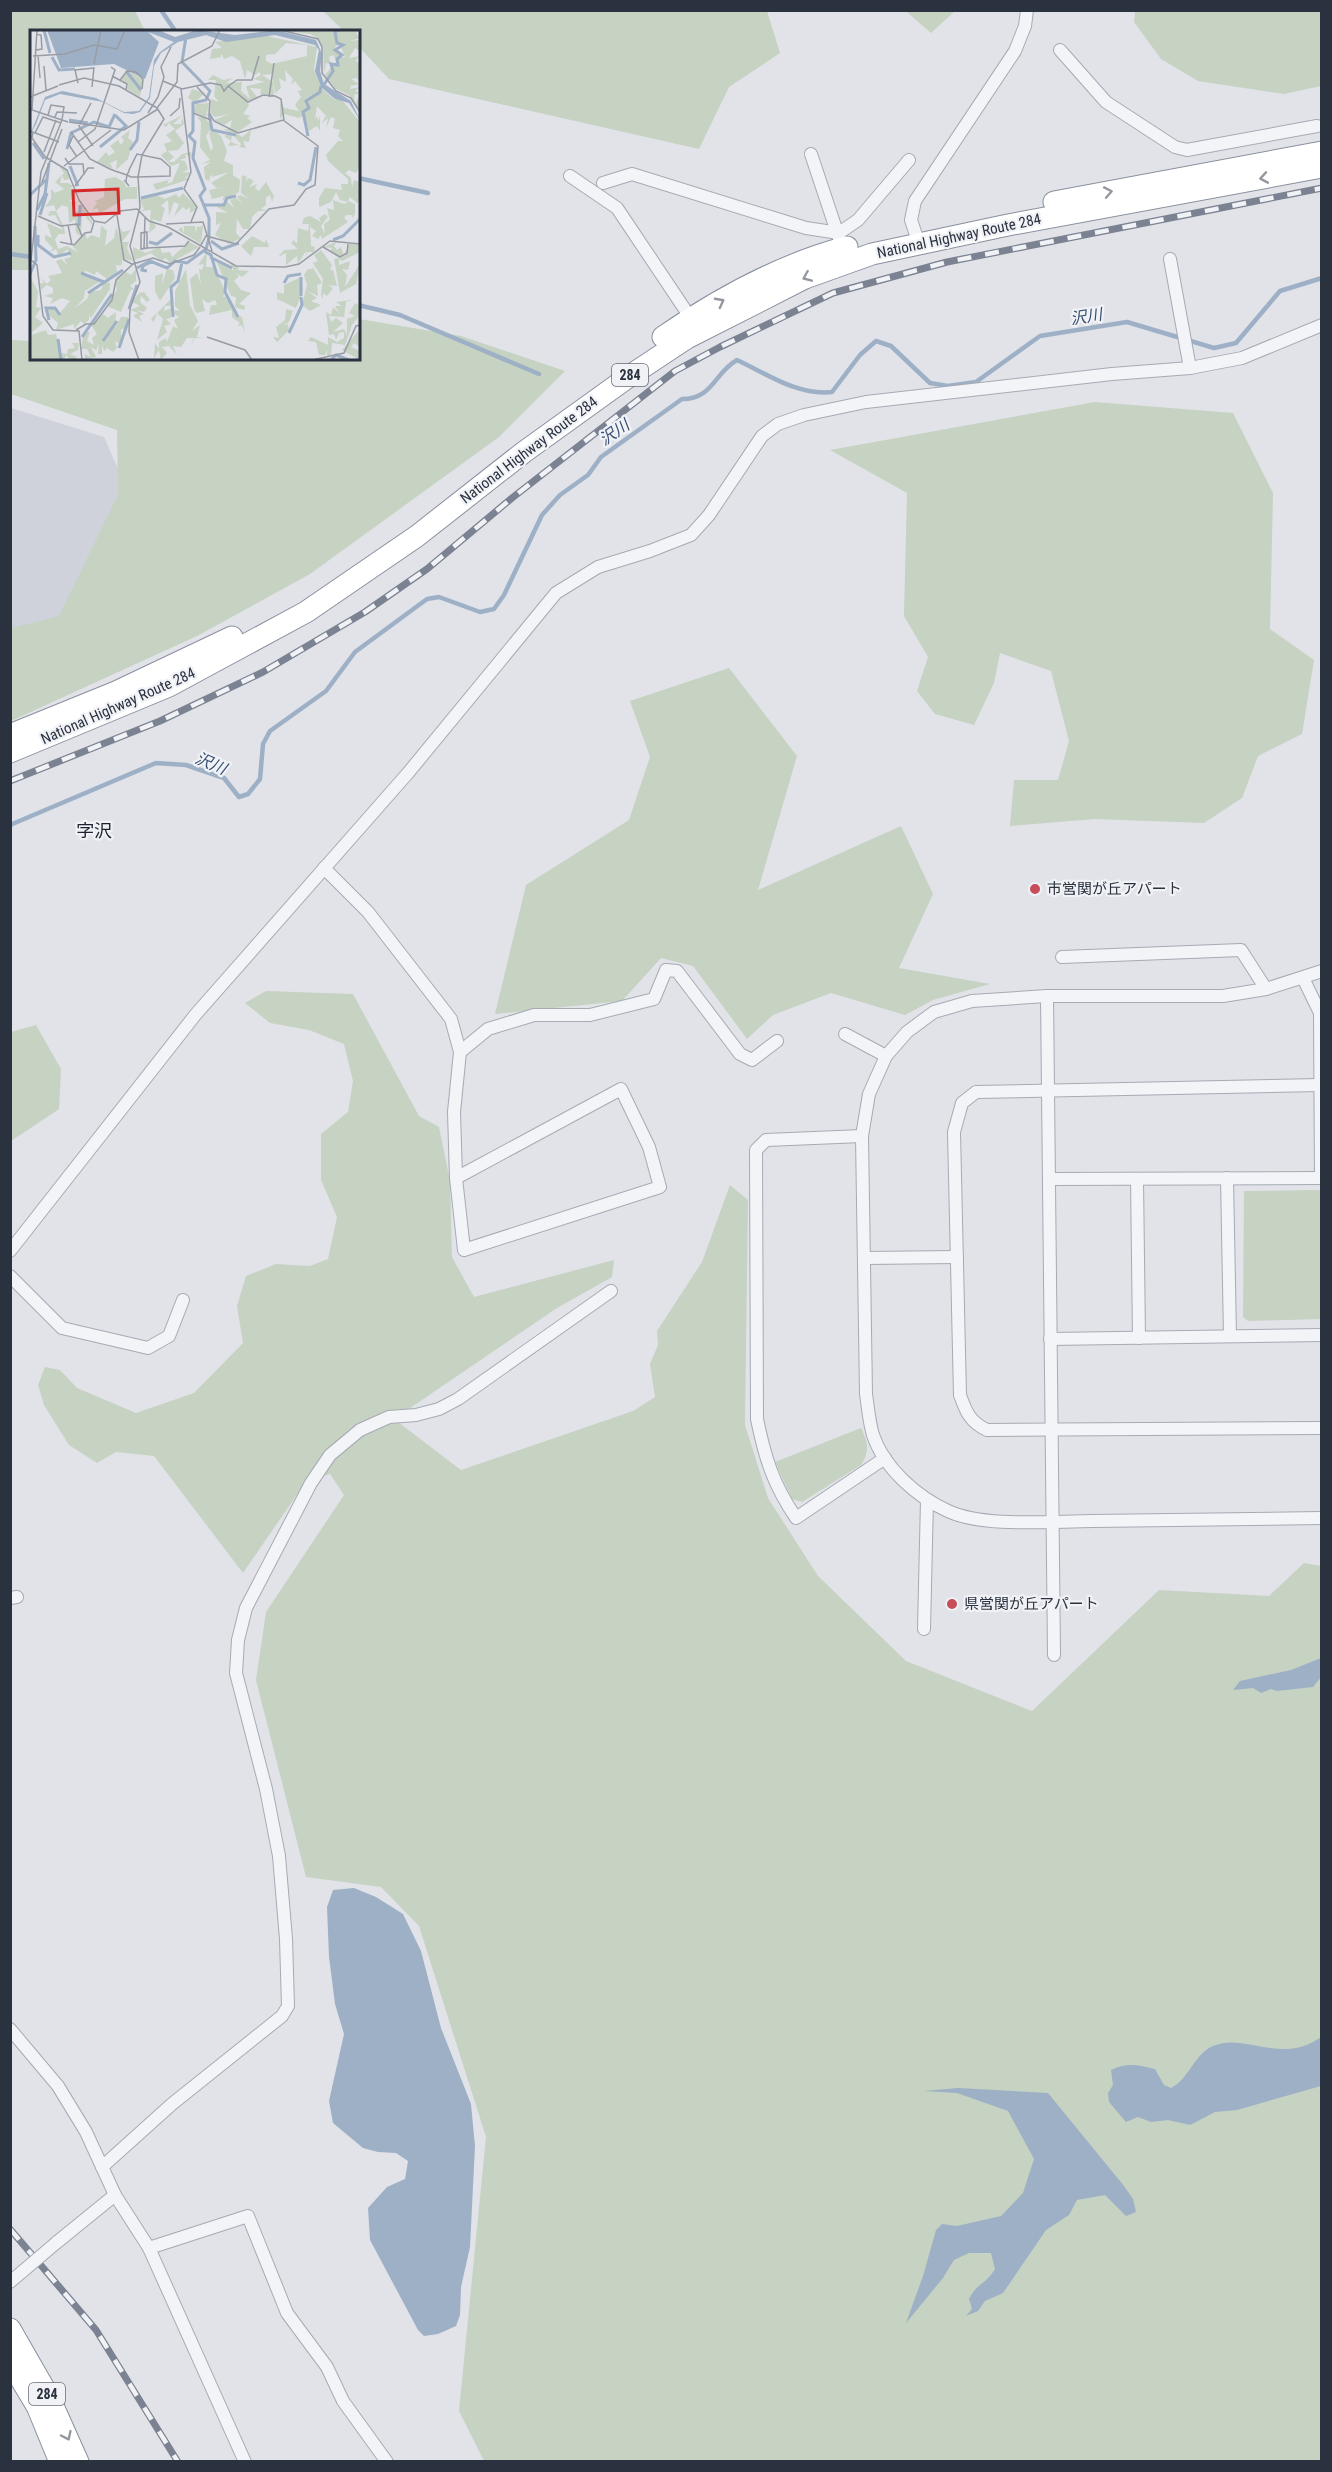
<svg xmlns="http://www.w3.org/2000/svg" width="1332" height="2472" font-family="'Roboto Condensed','Noto Sans JP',sans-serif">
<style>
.built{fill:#cfd2da}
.green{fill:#c6d2c2}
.water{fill:#9eb0c6}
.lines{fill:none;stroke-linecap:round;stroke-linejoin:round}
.stream{stroke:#9eb0c6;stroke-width:4.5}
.minor-casing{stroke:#a6aab3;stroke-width:14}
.trunk-casing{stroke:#89909e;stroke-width:23}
.minor{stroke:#f3f4f7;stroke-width:12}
.trunk{stroke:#fff;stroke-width:21}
.rail-casing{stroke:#7b8291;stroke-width:7}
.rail{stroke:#f0f2f6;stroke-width:4.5;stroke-dasharray:14;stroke-linecap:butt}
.minor-bridge-casing{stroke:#a6aab3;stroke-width:14;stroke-linecap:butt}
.minor-bridge{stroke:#f3f4f7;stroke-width:12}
.oneway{stroke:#94989f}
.poi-dot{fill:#c64d59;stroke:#f0f2f6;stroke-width:2}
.labels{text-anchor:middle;stroke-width:4.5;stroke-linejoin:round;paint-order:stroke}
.shield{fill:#f0f2f6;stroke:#656b76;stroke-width:1.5}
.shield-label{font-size:14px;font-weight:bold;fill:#2a313f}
.street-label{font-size:15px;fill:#2a313f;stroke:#f0f2f6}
.poi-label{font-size:15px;fill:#2a313f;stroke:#f0f2f6;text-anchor:start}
.water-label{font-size:16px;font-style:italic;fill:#374e71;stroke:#f0f2f6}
.quarter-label{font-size:18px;fill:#1c2230;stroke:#f0f2f6}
.inset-river{fill:none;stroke:#9eb0c6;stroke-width:3}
.inset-road{fill:none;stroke:#989ca5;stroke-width:1.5}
.view{fill:#d62828;fill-opacity:0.15;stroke:#d62828;stroke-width:3}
.inset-edge{fill:none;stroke:#2a313f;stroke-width:3}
</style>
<rect width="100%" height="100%" fill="#e1e3e9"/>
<polygon class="built" points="11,408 104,437 129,494 64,627 11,655"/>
<g class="green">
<polygon points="10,11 135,11 145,31 32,32 31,270 11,270"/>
<polygon points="323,11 767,11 780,53 729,87 699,149 389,79 359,47 358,32 344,31"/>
<polygon points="906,11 955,11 931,33"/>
<polygon points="1135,11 1321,11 1321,86 1284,94 1198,81 1161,59 1134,22"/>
<polygon points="359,319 461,336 565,371 499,437 310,574 197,636 11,721 11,628 59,616 118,495 117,430 11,394 11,340 31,341 32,358 358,358"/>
<polygon points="1095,402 1233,413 1273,493 1270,629 1314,660 1302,734 1258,756 1242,798 1204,823 1095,819 1010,826 1014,780 1058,780 1069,741 1051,671 1000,653 994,683 974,725 935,714 917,691 928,657 904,616 907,493 830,450"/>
<polygon points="729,668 797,756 758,890 901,826 933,894 899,968 990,984 933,1000 905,1015 831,993 773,1015 747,1039 693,966 661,958 622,1001 495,1014 526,885 629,820 650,757 630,701"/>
<polygon points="266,991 353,994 419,1116 439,1127 450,1181 452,1257 474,1297 614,1260 612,1277 557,1308 394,1419 461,1470 633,1411 655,1397 650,1364 658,1345 657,1331 702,1262 730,1185 748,1200 745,1425 768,1498 818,1576 906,1661 1032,1711 1159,1590 1269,1596 1304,1563 1321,1566 1321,2461 484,2461 459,2411 486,2137 419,1926 381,1887 306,1877 256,1680 266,1612 344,1495 330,1474 307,1480 243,1573 154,1456 116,1452 97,1463 69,1445 44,1405 38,1385 45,1367 60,1370 77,1388 136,1413 194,1393 243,1343 237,1306 246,1276 276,1264 310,1266 328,1259 337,1217 321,1180 321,1134 348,1112 353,1081 344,1044 309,1030 270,1023 245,1003"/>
<polygon points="36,1025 61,1069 59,1109 11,1141 11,1032"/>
<polygon points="1321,1190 1321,1319 1248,1321 1243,1317 1244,1191"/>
<path d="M861 1428C868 1442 870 1451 861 1465L802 1502 792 1499 775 1462Z"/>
</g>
<g class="water">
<polygon points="1321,1658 1321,1677 1313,1687 1277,1691 1271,1689 1261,1693 1253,1688 1233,1690 1240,1681 1291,1670"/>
<polygon points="354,1888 376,1897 403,1914 421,1951 441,2028 471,2104 475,2146 470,2247 461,2287 460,2315 456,2326 438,2334 424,2336 418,2330 370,2240 368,2208 387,2187 405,2179 408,2161 396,2153 378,2152 363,2148 333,2123 329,2101 344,2034 335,2004 329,1957 327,1907 333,1890"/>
<path d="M1321 2037V2086L1237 2110 1215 2112 1190 2125 1168 2120 1151 2122 1138 2117 1126 2122 1109 2102 1108 2093 1113 2085 1111 2070C1126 2062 1139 2065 1155 2069L1164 2085 1171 2088C1189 2079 1195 2053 1213 2046 1246 2032 1281 2066 1321 2037Z"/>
<path d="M958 2088 1048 2093 1124 2186 1133 2199 1136 2212 1126 2216 1105 2195 1077 2200 1069 2215 1046 2230 1003 2293 985 2301 978 2311 966 2316 972 2309 969 2299C976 2284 986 2284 995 2269L991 2253H969L954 2260 943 2278 906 2323 923 2276 936 2230 942 2224 957 2226 1001 2216 1023 2193 1034 2159 1008 2111 957 2093 924 2091Z"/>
</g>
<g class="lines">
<g class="stream">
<polyline points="161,10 176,32"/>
<polyline points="358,178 428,193"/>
<polyline points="10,254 32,257"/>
<polyline points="358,305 400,315 539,374"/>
<path d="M10 825 156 763 186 765 224 778 239 797 248 794 260 779 263 744 270 731 326 691 355 652 427 599 439 597 480 612 494 609 504 595 542 515 560 495 588 475 601 457 682 399C713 399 714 373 737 360 767 374 798 396 832 392L860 355 876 341 891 346 930 383 948 386 976 382 1040 336 1127 322 1214 348 1236 343 1280 291 1322 278"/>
</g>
<defs>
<g id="minor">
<polyline points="1060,50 1106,102 1175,147 1187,150 1317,126"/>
<polyline points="811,154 839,238"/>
<polyline points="570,176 617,208 694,323"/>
<polyline points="603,183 632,174 806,228 839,233 858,220 909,160"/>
<polyline points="919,244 911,220 915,201 1015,51 1025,26 1027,10"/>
<polyline points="1170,259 1190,368"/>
<polyline points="324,868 368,912 451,1019 460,1052 454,1112 456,1178 464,1250 660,1187 649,1147 621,1089 456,1178"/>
<polyline points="1062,957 1241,950 1266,989"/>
<path d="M1322 971 1266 989 1223 996H1047L972 1001 934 1012 907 1032 886 1056 869 1094 862 1136 866 1394C868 1407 869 1422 873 1435 884 1468 917 1497 948 1511 984 1528 1052 1521 1093 1521 1169 1520 1245 1519 1322 1518"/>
<polyline points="1303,978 1320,1013 1321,1178"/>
<polyline points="1047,996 1054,1655"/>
<polyline points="845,1034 886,1056"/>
<polyline points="460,1052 488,1029 534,1015 590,1015 654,999 666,970 677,971 740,1054 752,1060 777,1041"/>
<path d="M1320 1085 976 1092 962 1103 954 1132 960 1395C966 1412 970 1422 987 1430L1322 1428"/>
<path d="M862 1136 766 1140 756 1150 757 1419C765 1458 773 1484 796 1518L885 1458"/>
<polyline points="1227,1178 1230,1336"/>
<polyline points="1049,1179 1322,1178"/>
<polyline points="1137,1179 1139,1338"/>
<polyline points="10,1251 196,1014 408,773 556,593 598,567 650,551 691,535 709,515 762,436 778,424 804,415 866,402 1112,374 1190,368 1242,358 1322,325"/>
<polyline points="865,1258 957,1257"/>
<polyline points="10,1276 62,1328 148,1348 169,1336 183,1300"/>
<polyline points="1050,1339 1322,1335"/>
<polyline points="10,1598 17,1597"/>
<polyline points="924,1629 927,1500"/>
<polyline points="10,2029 58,2086 86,2132 115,2195 149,2248 245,2462"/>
<polyline points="102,2167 172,2104 282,2016 288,2006 286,1939 279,1856 266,1789 236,1673 238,1640 246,1608 311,1483 330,1455 360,1430 389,1417 416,1415 439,1409 458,1399 611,1291"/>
<polyline points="56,2243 115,2195"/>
<polyline points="149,2248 248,2216 287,2313 327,2367 343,2401 387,2462"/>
<polyline points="10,2282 23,2271"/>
</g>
<g id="trunk">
<polyline points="1054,202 1322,152"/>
<path d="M663 337C718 299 782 264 847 247"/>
<polyline points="10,735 116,692 232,637"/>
<polyline points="10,752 169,686 306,612 417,536 524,452 631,375 687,338 805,278 872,254 1008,225 1322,167"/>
<polyline points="10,2329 49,2397 78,2462"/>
<polyline points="10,2361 37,2406 60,2462"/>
</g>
</defs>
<use href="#minor" class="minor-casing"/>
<use href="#trunk" class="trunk-casing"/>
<use href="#minor" class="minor"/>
<use href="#trunk" class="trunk"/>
<defs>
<g id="rail">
<polyline points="10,781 160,721 263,672 365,612 427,569 512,498 675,371 720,347 833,293 947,262 1322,188"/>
<polyline points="10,2229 96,2330 178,2462"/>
</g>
</defs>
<use href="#rail" class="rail-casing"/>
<use href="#rail" class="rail"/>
<defs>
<polyline id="minor-bridge" points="23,2271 56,2243"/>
</defs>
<use href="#minor-bridge" class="minor-bridge-casing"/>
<use href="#minor-bridge" class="minor-bridge"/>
</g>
<defs><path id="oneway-chevron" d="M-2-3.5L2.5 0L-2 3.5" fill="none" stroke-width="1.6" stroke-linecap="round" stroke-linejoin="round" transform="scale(1.5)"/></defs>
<g class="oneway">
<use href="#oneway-chevron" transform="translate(1264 178) rotate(170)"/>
<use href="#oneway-chevron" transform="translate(1108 192) rotate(-11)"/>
<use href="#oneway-chevron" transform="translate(807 277) rotate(157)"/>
<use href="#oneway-chevron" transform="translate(720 302) rotate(-28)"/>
<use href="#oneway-chevron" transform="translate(67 2436) rotate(65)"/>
</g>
<g class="poi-dot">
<circle cx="1035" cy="889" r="6"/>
<circle cx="952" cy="1604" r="6"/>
</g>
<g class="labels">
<g class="shield">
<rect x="612" y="364" width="36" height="22" rx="4.5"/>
<rect x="29" y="2383" width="36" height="22" rx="4.5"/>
</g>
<g class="shield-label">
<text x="630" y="380">284</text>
<text x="47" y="2399">284</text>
</g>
<g class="street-label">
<text transform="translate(959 236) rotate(-12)" y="5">National Highway Route 284</text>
<text transform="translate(529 450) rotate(-37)" y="5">National Highway Route 284</text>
<text transform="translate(118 706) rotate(-24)" y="5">National Highway Route 284</text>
</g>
<g class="poi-label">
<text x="1047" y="894">市営関が丘アパート</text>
<text x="964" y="1609">県営関が丘アパート</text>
</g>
<g class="water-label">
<text transform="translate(1086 316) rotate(-9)" y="6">沢川</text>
<text transform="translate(614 432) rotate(-35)" y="6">沢川</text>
<text transform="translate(211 763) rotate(23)" y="6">沢川</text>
</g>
<g class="quarter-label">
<text x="94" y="837">字沢</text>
</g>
</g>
<g transform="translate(30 30)">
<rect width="330" height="330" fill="#e1e3e9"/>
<path d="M249 0H330L326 3 330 8 320 11 330 10V21L325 18 319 28 330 26 325 31 330 33V51L326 48 321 49 329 54 321 56 320 59 330 57 325 61 330 63 324 65 325 74 330 65V82L319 65 306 59 295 45 309 28 315 27 309 13 305 17 311 23 306 30 303 25 299 27 301 34 296 33 294 44 293 17 287 8 280 4ZM232 5 287 17 284 39 291 58 305 70H312L330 92V136L326 143 319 140 315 143 321 148 322 157 324 150 329 152 330 147V171L327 173 320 167 318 171 325 174V184L322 188V185H316L314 188 318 192 292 209 291 205 288 209 282 206 286 201 280 197 281 216 285 217 284 222H277L276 227V221L268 234 267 226 256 235V223L248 227 254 220 268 219 261 213 264 210 267 214 268 198 278 201 279 194H272L274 188 280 186 291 192 289 188 295 184 298 187 291 196 295 204 294 194 300 190 297 178 304 180 303 170 314 174 318 172 310 170 306 162 301 172 289 177V168L295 158 312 160 311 154H318V149L298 131 296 125 308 111H313L308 106 310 100 303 98 305 89 301 87 296 98 298 88 291 94 296 86 287 76 285 89 287 86 288 91 290 86V101L287 96 279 101 274 85 269 88 254 84 250 89V72L254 78 269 81 265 75 271 67 268 61 272 60 265 51 261 55 263 49 255 40 256 52 249 48 251 58 245 63 242 44 232 45 243 52 244 65 230 64 231 59 220 58 228 68 216 71 219 75 213 84 221 86 217 88 222 92 208 102 201 100 212 107 221 100 219 112 213 111 216 118 209 117 211 114 202 104 201 112 209 115 198 116 201 111 194 106 202 103 193 99H200L202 90 194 95 184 90 199 84 185 87 180 83 181 69 189 72 184 66 186 50H178L183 45 193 50 203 48 196 53 212 52 211 61 220 69 216 56 235 52 223 49 231 45 229 42 225 45 217 40 215 49 210 31 202 26 194 29 191 23V27L180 29 182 19 192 18 185 12ZM256 13 277 15V26L242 34 236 31V25L245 24ZM98 41 113 49 110 67 97 59 98 54 91 49 96 42 107 58ZM162 59 175 63 166 71H173L167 74 179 73 176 87 164 82 166 73 158 68ZM153 85 143 94H151L152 89H153L154 94 145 101 154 113 148 120 138 121 144 127 138 132H144L152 124 161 122 162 127 155 124 156 128 149 130 155 131 158 139 152 143 158 142 160 143 155 148 160 149 126 160 123 154 139 150 137 154 142 152 150 133 141 136 131 125 137 121 134 114 142 111 136 105 145 99 139 93 136 97 133 95ZM167 87 175 88 183 98 180 100 176 106 181 121 183 117 179 103 183 100 191 106 197 121 194 131 203 135V145L210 150 209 162 192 171 194 166 182 169 179 160 198 156 187 158 181 153 199 142 182 147 181 144 179 151 175 149 174 137 181 132 171 134 180 130 170 117 171 92ZM100 100 98 108 103 112 98 129 86 140 87 130 80 133 83 139 67 132 76 122 79 126 85 122 80 116 88 110 91 115 94 110 91 107ZM30 137 36 140 40 149 34 150 32 145 30 153H38L43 156 40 159H44V168L39 171 47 172 42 181H47L50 189 51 174 62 192V195L52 182 51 206 46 203 45 189 39 193 38 177 32 175 26 181 24 175 15 177 21 169V159L25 163 34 159 25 152 34 143ZM212 145 217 147 215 152 219 148 224 151 219 157 227 154 225 158 229 161 236 152 244 166 242 172 240 165 236 168V175L231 179 237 181H228L222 187 220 199H213L207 189 206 203 211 208 199 214 185 205 191 193 186 195V182L198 183 187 177 197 171 204 178 200 170 206 168 213 174 207 167 210 165 219 169 211 163ZM85 147 94 152 96 157H107V169H95L70 183 67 178 62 180 67 173 71 176 65 171 74 167 75 149ZM153 163 166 176 165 180 160 183V177L156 180 153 177 144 186 149 174 144 172 139 186 138 170 131 176 135 178 131 192 122 189 126 197 119 203 121 180 111 181 114 179 110 171 111 168 114 175 112 169 126 165 135 169 146 164 149 168ZM20 181H26L34 197 35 204H29L25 209 28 219 37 216 49 223 43 217 55 203 57 209 61 205 70 208 71 195 77 201 75 216 84 208 86 197 91 210 90 198 93 202 101 200 90 214 93 217 92 212H99L97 218 103 231 93 229 91 236 86 235 87 242 77 249 66 241 65 245 56 241 50 244 72 250 55 261 54 268 45 278 57 269 60 262 71 260 74 252 80 253V259L61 288 59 284V290L54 294 51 291 44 299V294L26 300 28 293 16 283V278H25L30 283 40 271 32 268 20 274 23 268 14 266 23 263V258L17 255 11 260 10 253H14L10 247 17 254 21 250 18 246 32 243 26 231 31 229 38 235 34 229 41 227 37 219 29 227 26 219 20 222 23 218 15 210V205L22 208 17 193 33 200 25 185 18 186ZM154 196H165L166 204 167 197 173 196 171 214 148 200 152 197 154 203ZM222 206 235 213 236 209 239 217H224L221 226 211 216ZM159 212 169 217 140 233 136 228 131 231 121 223 105 230 103 222V217L116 223 130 217 132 223 140 222 142 227ZM306 212 304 216 307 220 311 217 314 226 319 214 330 215V222L312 231 300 221 302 218 293 217ZM291 220 302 235 300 240H303L307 256 298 255 303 258 297 266 293 263V269L291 265 293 249 283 233 288 231 284 225ZM177 222 176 237H184L195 261 193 267 198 266 206 285 212 287 215 303 212 295 207 296 210 293 202 287V280L179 285 181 275H187L185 270 178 273 172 269 175 281 166 283 164 279 160 249 167 243 171 255 169 239 172 240 174 234 168 235ZM185 228 204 241 199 231 209 238 207 240 219 241 212 247 206 243 209 246 204 251 211 260 221 263 209 274 215 276 214 280 205 277 206 267 201 266ZM309 228V235L320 231 318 240 312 239 317 245 315 257 330 234 326 254 310 263 304 229ZM282 236 292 253 287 255 288 266 277 261 287 268 281 271 291 275 280 281 272 275 277 255 274 245 278 239H283ZM106 239V251L100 256 104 259 100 261 91 282 79 277V273L74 278 87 260 85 252 96 242 101 245ZM137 239 143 240 145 248 130 271 125 261V246L133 243 132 254ZM156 239 160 275 168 291 162 301 170 295 167 307 173 308H165L160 316 164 308H157L151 317 143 316 147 325 139 316 132 317 137 323 131 330 129 320 124 328 125 313 129 319V312L136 308 137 312 143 296 148 299 144 290 149 287 144 284 145 280 150 281 145 276V261ZM271 247 273 260 266 278 247 269V262L254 264V255ZM1 249 8 261 6 277 11 278 5 287 13 293 0 304ZM114 262 120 270 117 272 111 266 110 272 117 278 114 282 106 280 114 284 109 286 112 292 103 286 108 283 100 280 110 276 102 272 109 263ZM330 265V285L322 295 315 315 302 313 301 325 297 326V320L295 325H289L286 312 278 311 281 307 298 315V307L307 312 314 308V302L309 303 306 310 304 304 299 305 296 282 301 285 303 277 310 284 305 276H312L306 272 323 270 316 272 314 287 299 286 301 292 306 288 313 293 303 302 314 299 317 305V289L325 286 319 283 325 273 328 275ZM141 269 142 276H135L134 281 141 278V288L136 289 141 294 134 296 137 302 127 310 133 289 127 283 124 292 121 289ZM256 279 263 281 259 292 253 295 258 294 259 300 247 312 243 307 249 308 246 297 255 290ZM86 282 85 298 91 287H98L96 299H91V306L94 301 95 302 92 315 85 311 87 318 83 322 77 318 74 321 72 315V324H68L69 314 66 320 61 317 66 327 55 329V324L61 327 57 319H51L54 302H60L57 311 64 315 62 308 67 304 61 295 73 284 78 288ZM330 299V317L324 313 321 317 330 321V330L312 320ZM16 300 18 305 26 304 30 323 37 324 38 319 45 318 42 313H49L48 320 40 324 47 327 45 329 39 330 37 325 33 330H0L1 305Z" fill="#c6d2c2" fill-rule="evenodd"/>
<path d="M17 0H128L145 7 167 0 205 5 246 0 286 10 292 24 290 41 294 54 321 71 330 90 319 73 305 69 291 57 285 41 289 20 285 15 245 5 196 12 176 5 148 12 131 23 124 36 120 68 110 82 103 84 94 83 73 72 30 64 15 70 6 94 0 105 15 67 32 61 66 68 94 82 109 81 119 67 124 30 130 22 144 12 118 2 129 12 115 49 84 34 31 38Z" fill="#9eb0c6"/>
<path class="inset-river" d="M14 0 20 23M22 27 29 40 45 39M96 41 111 60M293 56 303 41 301 34 308 35 307 29 312 25 305 20 313 15 307 13 305 2 309 0M179 84 182 100 206 105M39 90 58 93M278 106 273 82 279 78 276 71 290 62 291 56M3 113 14 129M70 117 96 96 85 85M37 119 41 103 64 92 79 97 85 84M100 120 107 110 109 92M40 136 48 156M268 153 274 155 280 150 286 117M0 165 17 149 19 133M111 168 153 158M173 175H194L197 168 206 166M7 180 15 164 17 149M10 185 17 163M49 196 50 175M8 205V215L24 227 41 223M303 210 313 206 330 189M181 211 192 219 209 213M119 212 127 214 142 203M174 221 181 225 187 245 196 249 195 262 208 287M180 227 202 238M107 238 120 231 137 238 145 231 157 233 176 219 179 208V188L170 166 175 159 163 128 165 112 159 106 163 101V73L176 70 180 61 152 32 156 7M117 241 112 240 113 236 123 231M51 243 74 252M0 244 6 230 5 196M254 253 258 246 271 244M58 263 93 240M271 266V247M99 279 107 255M143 287 141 257 148 251 152 232M19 290 16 278H25L30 285M259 303 272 275 271 267M52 307 82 264M28 309 31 330M73 311 87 291M89 318 99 289M301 330 306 325 319 330"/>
<path class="inset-road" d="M7 0 2 80 32 90 24 110 29 112M250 0 288 9 292 17V43L306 61 321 68 330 82M6 20 12 19 11 5 6 4M8 25 10 48M3 26 35 24 64 15 87 19 95 0M64 34 71 0M14 36 16 60M82 46 97 54 96 60M90 50 97 41 106 42 113 49 112 59M133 51 152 59 180 53 191 55 194 61 198 56 218 72 233 65 245 66 251 69 254 90M48 53 45 40 64 38M29 55 54 48 89 56 127 78 147 52 148 34 182 16 190 0M62 57 64 37M167 57 180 71 179 83 184 91 208 103 253 90 288 116 285 155 276 159 264 175 239 179 206 214 176 206 171 215M197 57 207 50H222L229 26M151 59 161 142 154 159 167 177 161 192M0 67 28 56M239 67 244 33M61 73 49 96 63 116M118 83 128 67 134 47 131 37 141 17M163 83 181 90M18 85 21 75 34 77 32 90 38 92M140 86 149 78 150 68M25 87 27 82 47 83M39 92 94 100 128 79M0 101 24 110 11 142 1 230 7 235 13 286 23 300 49 301 52 330M3 102 2 108 16 128M41 102 60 129 80 139 85 141 97 145 101 147H108L140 146V137L131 129 107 124 99 140V141L97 145 96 151H95L99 156M5 103 13 87 31 93M43 106 39 115 47 127M48 112 65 99 85 40 81 37M14 122 26 90M17 128 37 140 49 170 64 191 75 193 90 181 107 179 119 191 138 197 206 236 255 237 269 234 300 211 330 214M35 128 39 134H53L54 145M34 136 81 100M12 152 32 99M45 156 58 138H64M87 185 94 230 102 234M8 186 31 196 47 194 52 206M136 194 173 192 182 221M38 195 42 215M117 202V218L111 219V203ZM30 212 44 215 55 203 61 202 64 192M293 217 310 227 317 223 318 214M114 218 115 188M117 218 155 216 159 211M46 300 56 294H64L82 270 86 250 103 234 123 228 140 234 164 225 170 217M177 307 215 320 222 330M109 330 99 302 100 278 110 252 100 216 110 177 108 147 112 125 134 89 127 78M282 330 314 323 326 296 330 295"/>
<path class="view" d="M88 159 89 183 44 185 43 161Z"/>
<rect width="330" height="330" class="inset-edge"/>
</g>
<rect width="1332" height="2472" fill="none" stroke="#2a313f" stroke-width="24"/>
</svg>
